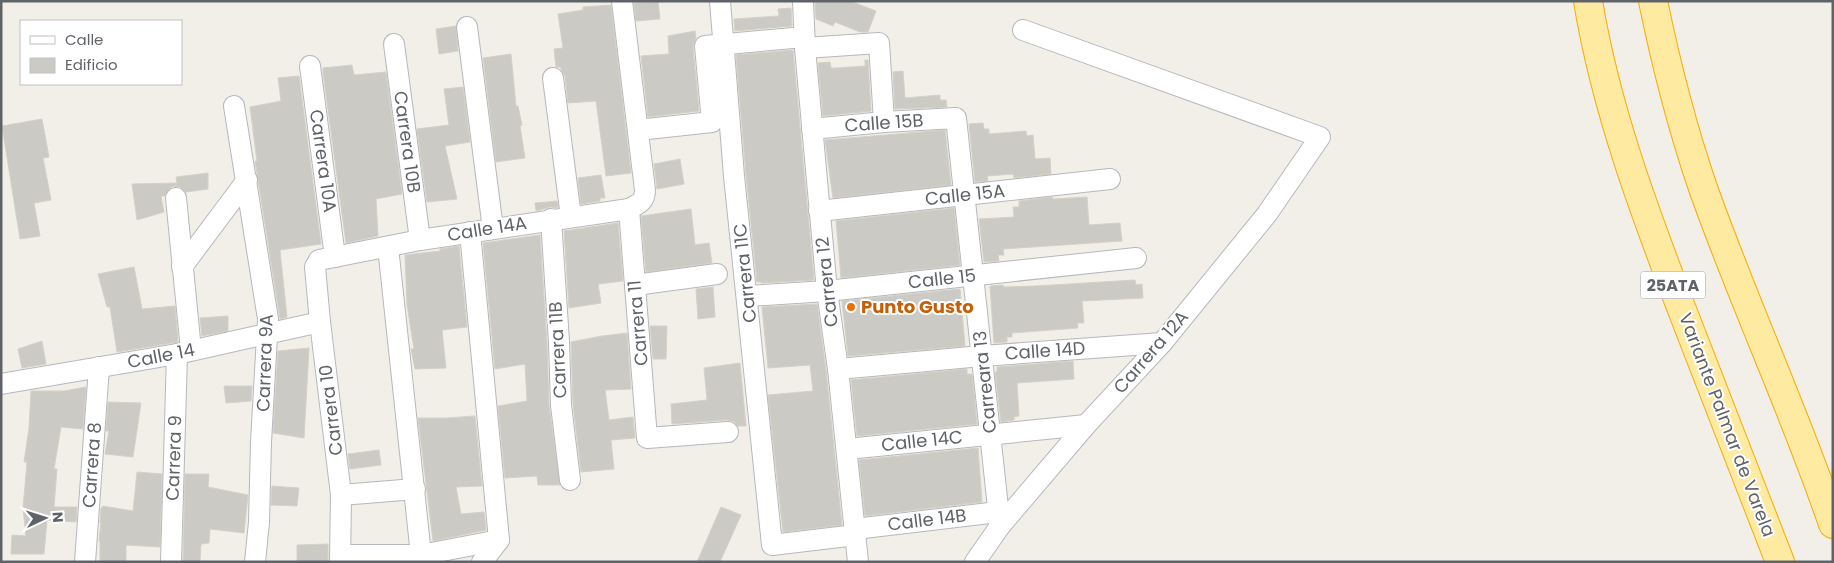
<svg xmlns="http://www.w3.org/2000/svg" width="1834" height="563" font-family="Poppins,sans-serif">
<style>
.building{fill:#cccac5;stroke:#d6d1c6}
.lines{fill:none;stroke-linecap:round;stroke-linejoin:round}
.minor-casing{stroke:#b5b8bc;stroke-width:22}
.trunk-casing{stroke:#f9ab00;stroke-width:30}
.minor{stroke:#fff;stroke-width:20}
.trunk{stroke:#feeaa1;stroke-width:28}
.food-dot{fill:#e8710a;stroke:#fff;stroke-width:2}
.labels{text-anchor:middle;stroke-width:4;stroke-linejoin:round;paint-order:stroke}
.shield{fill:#fff;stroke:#8f9295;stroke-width:1}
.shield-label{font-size:16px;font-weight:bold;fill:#5f6368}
.street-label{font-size:18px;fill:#5f6368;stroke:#fff}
.food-label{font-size:18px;font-weight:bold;fill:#c56008;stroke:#fff;text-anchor:start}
</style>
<rect width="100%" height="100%" fill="#f1efe8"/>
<g class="building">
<polygon points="658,1 660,19 636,21 634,3"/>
<polygon points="815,1 850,1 876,11 868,32 860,32 835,22 833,26 816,19"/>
<polygon points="611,5 631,173 606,176 596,101 568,103 565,76 560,67 556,67 554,49 563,48 558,14 583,10 583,7"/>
<polygon points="791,8 792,26 735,31 734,19 779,16 778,9"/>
<polygon points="456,26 458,51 439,54 436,29"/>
<polygon points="695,31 696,38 693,47 699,111 648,117 641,56 669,54 668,36"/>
<polygon points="793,50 814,280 761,283 761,282 757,282 746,175 736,55"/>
<polygon points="511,54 516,106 518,106 522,125 520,126 525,158 496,162 483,58"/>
<polygon points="865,60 868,60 871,111 823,116 818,63 830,62 831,68 836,68 865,66"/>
<polygon points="352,65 354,75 386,72 402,194 376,199 378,236 346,243 323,73 323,68"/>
<polygon points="903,71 905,98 940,95 940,100 946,100 947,107 895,109 893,72"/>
<polygon points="299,76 321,244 280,250 287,317 280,319 255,161 257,161 250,107 281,101 278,78"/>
<polygon points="463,87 470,142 445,146 457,199 427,202 417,129 449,125 444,89"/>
<polygon points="42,119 49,157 43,158 51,200 34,203 40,236 20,239 2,126"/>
<polygon points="983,123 984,129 989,129 989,134 1026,131 1027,136 1033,135 1035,159 1050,158 1051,174 1014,178 1013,174 987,176 988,181 975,182 969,124"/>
<polygon points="945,130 951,185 833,198 825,140"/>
<polygon points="680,159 684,184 657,189 654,164"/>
<polygon points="208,173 208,189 186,192 180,187 174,186 170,188 165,196 161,196 164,212 137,220 132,184 177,183 176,177"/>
<polygon points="601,175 605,198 600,198 600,201 581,204 578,178"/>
<polygon points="1052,197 1053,199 1087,197 1089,225 1120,223 1122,241 1003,249 1004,255 998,255 999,261 984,262 979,219 1014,217 1013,207 1019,207 1019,201"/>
<polygon points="557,201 558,208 550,207 536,211 535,203"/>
<polygon points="954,208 960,265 841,278 836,221"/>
<polygon points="691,209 695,245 709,243 712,263 646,272 641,216"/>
<polygon points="618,223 623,281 598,284 601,303 569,308 564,231"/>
<polygon points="540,235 547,343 549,405 560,485 538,485 537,476 505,478 498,406 527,401 525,364 495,369 483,243"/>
<polygon points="459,246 467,327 442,330 446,368 415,369 411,349 414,349 407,305 405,255 440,251 440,249"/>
<polygon points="134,267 142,309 175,306 178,342 117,352 110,307 107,307 98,274"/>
<polygon points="1135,280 1136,285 1142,284 1143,298 1082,301 1084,323 1077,323 1078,328 1012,333 1012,337 1007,337 1007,342 994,343 990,286 1003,285 1004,287 1035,286"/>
<polygon points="713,287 715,317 698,319 696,289"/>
<polygon points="960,289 965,346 848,356 842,301"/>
<polygon points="817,304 826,370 842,525 783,532 768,395 813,391 810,365 768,368 762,307"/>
<polygon points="228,316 228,331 202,336 200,318"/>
<polygon points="650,326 667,326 666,359 653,359"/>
<polygon points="627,333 631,389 605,390 609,420 633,417 635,438 611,440 614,469 581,472 573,404 571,342 602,336"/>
<polygon points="42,341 46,364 22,368 18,349"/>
<polygon points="309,348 304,438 273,433 278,351"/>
<polygon points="1073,361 1074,379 1017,383 1019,416 1014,417 1014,420 1001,422 995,372 997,372 997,367"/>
<polygon points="740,363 746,426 738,426 734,422 727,420 672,424 671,404 707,400 704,368"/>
<polygon points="967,369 967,374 972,374 977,424 857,436 851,380"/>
<polygon points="224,386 252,386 251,401 226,403"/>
<polygon points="86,387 83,429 61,427 54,469 57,469 54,507 77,507 76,522 47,520 44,554 11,554 12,535 26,536 23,509 27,462 24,462 29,428 31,391 64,391"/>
<polygon points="108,402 141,403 133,457 105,454 109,431 106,431"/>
<polygon points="475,416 482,486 456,487 461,514 484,512 486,530 433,541 418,418 447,418"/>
<polygon points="978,448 982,502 865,516 859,460"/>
<polygon points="379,450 381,465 350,469 348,454"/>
<polygon points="137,472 162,474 160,547 126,545 126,562 100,562 100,541 99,541 101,523 100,523 101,508 103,506 133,511"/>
<polygon points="185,474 209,474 208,487 248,495 244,533 210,529 209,543 201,544 200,562 183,562"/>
<polygon points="272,486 299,488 297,506 271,505"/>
<polygon points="721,507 741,515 720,562 697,562"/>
<polygon points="328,544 328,562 297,562 297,545"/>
</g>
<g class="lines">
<defs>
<g id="minor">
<polyline points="720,1 734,176 772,545 856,535"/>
<polyline points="803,1 805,48 827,291 838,369 858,562"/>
<polyline points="467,27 493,229"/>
<polyline points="394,44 420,240"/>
<polyline points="805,48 879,43 884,122"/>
<polyline points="310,66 335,257"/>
<polyline points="553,78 571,217"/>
<polyline points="234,106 268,319 261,442 259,522 255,562"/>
<polyline points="812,129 884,122 956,118 1000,526"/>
<polyline points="638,130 712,122 705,46 804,37"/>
<polyline points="176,198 191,350"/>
<polyline points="629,209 647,438 728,432"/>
<polyline points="819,211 1110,179"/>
<polyline points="551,219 559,342 561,405 570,480"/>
<polyline points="470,232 499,540"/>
<polyline points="388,247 421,555"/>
<polyline points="182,267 247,180"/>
<polyline points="635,285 717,274"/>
<polyline points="748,296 827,291 1136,258"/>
<polyline points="838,369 982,356 1162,343"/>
<polyline points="1,384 177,354 320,322"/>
<polyline points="847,449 1086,425"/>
<polyline points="341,495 415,489"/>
<polyline points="855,529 998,512"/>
<polyline points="341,555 421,555 499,540"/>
<polyline points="85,562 99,367"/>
<polyline points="171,562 177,354"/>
<path d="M340 562 341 495 320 322 315 267 319 260 420 240 629 209C638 204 645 202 645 190L622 1"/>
<polyline points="482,562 499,540"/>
<polyline points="975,562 1000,526 1086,425 1162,343 1267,214 1320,137 1023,30"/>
</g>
<g id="trunk">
<path d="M1588 1C1606 110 1645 213 1684 315 1716 397 1748 479 1780 562"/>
<path d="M1653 1C1666 64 1682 127 1703 188 1743 301 1794 410 1833 524"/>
</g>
</defs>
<use href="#minor" class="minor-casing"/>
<use href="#trunk" class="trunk-casing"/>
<use href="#minor" class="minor"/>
<use href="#trunk" class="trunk"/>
</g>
<circle class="food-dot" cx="851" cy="307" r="5"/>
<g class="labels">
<rect class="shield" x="1640.5" y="271.5" width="65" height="27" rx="4"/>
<g class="shield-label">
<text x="1673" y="291">25ATA</text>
</g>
<g class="street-label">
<text transform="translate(884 123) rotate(-4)" y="6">Calle 15B</text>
<text transform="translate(407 142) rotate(82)" y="6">Carrera 10B</text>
<text transform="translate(323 161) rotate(82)" y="6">Carrera 10A</text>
<text transform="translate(965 195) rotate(-6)" y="6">Calle 15A</text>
<text transform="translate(487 229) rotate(-9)" y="6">Calle 14A</text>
<text transform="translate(745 273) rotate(-96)" y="6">Carrera 11C</text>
<text transform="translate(942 279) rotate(-6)" y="6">Calle 15</text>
<text transform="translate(827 282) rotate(-96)" y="6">Carrera 12</text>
<text transform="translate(638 323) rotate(-95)" y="6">Carrera 11</text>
<text transform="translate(558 350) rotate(-93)" y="6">Carrera 11B</text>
<text transform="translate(1045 351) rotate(-4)" y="6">Calle 14D</text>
<text transform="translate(1151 352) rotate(-49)" y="6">Carrera 12A</text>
<text transform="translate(161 356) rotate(-11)" y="6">Calle 14</text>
<text transform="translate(265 363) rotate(-88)" y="6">Carrera 9A</text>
<text transform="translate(985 382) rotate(-96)" y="6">Carreara 13</text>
<text transform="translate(331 410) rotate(-97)" y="6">Carrera 10</text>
<text transform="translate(1727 425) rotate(69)" y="6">Variante Palmar de Varela</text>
<text transform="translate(922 441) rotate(-6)" y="6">Calle 14C</text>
<text transform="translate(174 458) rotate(-88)" y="6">Carrera 9</text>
<text transform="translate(92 465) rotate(-86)" y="6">Carrera 8</text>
<text transform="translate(927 520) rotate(-7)" y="6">Calle 14B</text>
</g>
<g class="food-label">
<text x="861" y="313">Punto Gusto</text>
</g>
</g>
<rect width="1834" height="563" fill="none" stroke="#5f6368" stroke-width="5"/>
<rect x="20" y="20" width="162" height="65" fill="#ffffff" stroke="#bfc1c3"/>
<rect x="30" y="36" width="25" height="8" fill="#ffffff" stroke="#bfc1c3"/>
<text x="65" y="45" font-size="15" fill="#5f6368">Calle</text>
<rect x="30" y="58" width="25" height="15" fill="#cccac5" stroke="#bfc1c3"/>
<text x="65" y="70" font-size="15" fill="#5f6368">Edificio</text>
<g transform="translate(45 518) rotate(86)" stroke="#ffffff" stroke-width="4" paint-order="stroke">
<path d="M0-4L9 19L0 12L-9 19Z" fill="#5f6368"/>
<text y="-8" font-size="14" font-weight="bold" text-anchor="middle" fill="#5f6368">N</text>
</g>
</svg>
